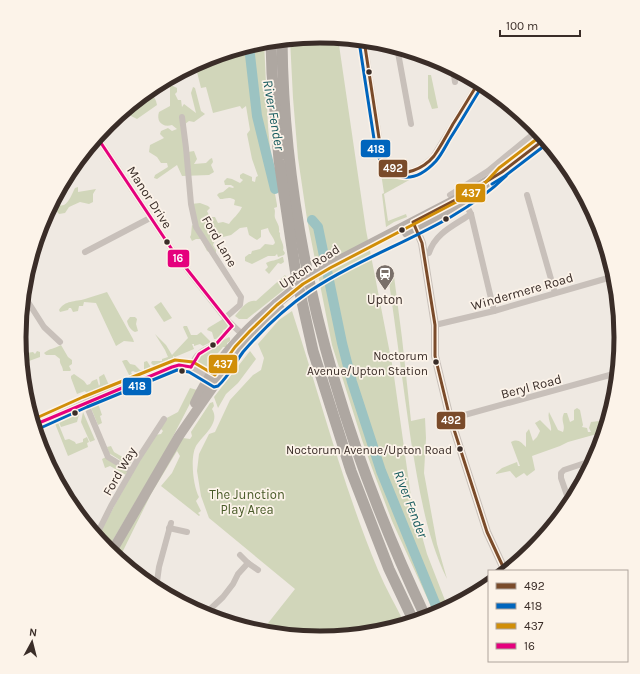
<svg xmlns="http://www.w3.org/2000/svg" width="640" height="674" font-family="Karla,sans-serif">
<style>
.green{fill:#d1d6ba}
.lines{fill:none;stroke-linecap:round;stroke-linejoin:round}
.river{stroke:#9cc3c2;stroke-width:10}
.minor{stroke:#c8c0ba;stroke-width:6}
.tertiary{stroke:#c8c0ba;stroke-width:8}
.primary{stroke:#b7afa9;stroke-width:10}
.motorway{stroke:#aea7a1;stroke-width:11}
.primary-bridge{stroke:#b7afa9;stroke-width:10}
.bus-1-casing{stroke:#fcf3e9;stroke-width:6}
.bus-2-casing{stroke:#fcf3e9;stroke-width:6}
.bus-3-casing{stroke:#fcf3e9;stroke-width:6}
.bus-4-casing{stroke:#fcf3e9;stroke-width:6}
.bus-1{stroke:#7a4b2a;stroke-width:3}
.bus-2{stroke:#0065bd;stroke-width:3}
.bus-3{stroke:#d18e08;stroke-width:3}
.bus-4{stroke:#e5007d;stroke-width:3}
.bus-dot{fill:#3a2d28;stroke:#fcf3e9;stroke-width:1.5}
.labels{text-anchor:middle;stroke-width:3.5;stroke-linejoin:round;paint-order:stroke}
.bus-label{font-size:12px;fill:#3a2d28;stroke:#fcf3e9;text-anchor:end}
.street-label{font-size:13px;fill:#3a2d28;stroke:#fcf3e9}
.poi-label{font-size:13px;fill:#3a2d28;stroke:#fcf3e9}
.park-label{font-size:13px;fill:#495b29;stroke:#fcf3e9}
.water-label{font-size:14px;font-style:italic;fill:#195c60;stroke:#fcf3e9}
.rim{fill:none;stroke:#3a2d28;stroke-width:5}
.line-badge{stroke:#fcf3e9;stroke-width:1.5}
.badge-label{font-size:11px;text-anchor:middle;font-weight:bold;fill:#fff}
</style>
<rect width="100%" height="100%" fill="#efe9e2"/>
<g class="green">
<polygon points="320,36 338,38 366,230 393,369 411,497 427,554 448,608 435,615 392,521 372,468 362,440 332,345 307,219 298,158 293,98 290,39"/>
<path d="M264 41 268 127 274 188 277 205V207L274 208C276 211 274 214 275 218 277 223 280 226 279 232L280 233C279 239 285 244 283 250L285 253 284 255 278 257 277 254 275 256H268L252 264 245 261V257L249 254H251L252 251 260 249 265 244 273 245 275 243C274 237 269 234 268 228L261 230V237L257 240 249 235 247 227 240 228 231 235 219 238 216 234 213 235 212 238 215 240 213 245 216 250V253L213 254 207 251 201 239H196L192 241 190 237 191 235 192 225 196 227 191 204 200 203 208 206 210 208 207 211 210 217H215L218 223 223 222 229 224C233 218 239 214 242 207L234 205 235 200C229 196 226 199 220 199L217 195 219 193 223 192 229 187 233 188 234 187 231 185H225L224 181 227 178 232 179 240 183 243 180 240 178V175L243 173 252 177V181L255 182 256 177 258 176 252 159 247 134 250 130 246 106 242 109 240 106 213 113 206 87 201 88 195 64 205 59Z"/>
<polygon points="428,75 431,75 438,108 432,109 428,98"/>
<path d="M170 86H173L177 88V92L175 94 178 100H181L182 107 184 104 196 113 191 93 193 87 195 88 201 111 205 114 194 122 189 121 185 124 188 152 194 151 197 159 194 164 206 163 210 159 212 158 213 162 211 165 214 172 209 175 182 176 177 165 157 179 154 178 155 175 168 167 167 163H161L157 157 149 152 150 145 164 138 160 134 161 131 168 128 172 131 177 129 172 125C162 128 156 121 159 112L170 106Z"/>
<path d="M154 97 156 101 157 105 137 119 131 116V113C135 107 148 101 154 97Z"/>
<polygon points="379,160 385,168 396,174 411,179 384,194 388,221 406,214 407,217 394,222 386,227 382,194 384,193"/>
<path d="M78 187V192L96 189 93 194V202L89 204 80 202 69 207 65 213 59 214 54 208C58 205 60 206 64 205 69 202 72 194 75 188Z"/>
<path d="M282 257H283L284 262 281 264 278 263 269 274 265 270 268 267 266 263C272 260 276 261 282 257Z"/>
<path d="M395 272 394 276 402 338 411 421 425 418 426 438 424 473 437 544 447 579C426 536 419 488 411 441 403 386 396 330 388 275Z"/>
<path d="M285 275 291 284 247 319H239L235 316C241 309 247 299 256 301Z"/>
<path d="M107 292 133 339 134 342 124 341 116 346 96 303 84 302 83 306H79L78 311 73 312 71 308H69L68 310 60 312 59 310C65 300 75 302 85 299 92 297 100 294 107 292Z"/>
<polygon points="161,302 172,318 164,322 154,307"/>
<path d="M292 311C320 397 343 486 378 570 386 589 396 606 405 624L378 632 320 638 261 632 295 589 209 518 201 496 197 471 199 454 209 434 215 432 230 400 253 375 261 370 264 358 258 344 279 320Z"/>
<path d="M130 317H135L137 319 136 324 138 331 135 332C131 330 128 326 127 321Z"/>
<polygon points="223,319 228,325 229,328 223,330 222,334 216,339 214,339 212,332 207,330 208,328"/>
<path d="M184 326H187L191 335H197L201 332 211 342 203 346 200 344 194 346V344H192L194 349 175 357 173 356 174 362 168 359 169 362C165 366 161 364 159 367L154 366 151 363 152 361H162V359L168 357 165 350 155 334 166 345 172 355 188 338 183 327Z"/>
<path d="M229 337 230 338V341L227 343V347H223L213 359 216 362C210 370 202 366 195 363L203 352Z"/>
<path d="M61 345 68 357 72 360V364L69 366 71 370 70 371H63C63 366 59 364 60 359L55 355H46L44 353C50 348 54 349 61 345Z"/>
<polygon points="37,351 40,352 40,357 29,361 22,363 21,357 22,359 25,357 27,353 33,352 35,354"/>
<polygon points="250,351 256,359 238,383 226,394 218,408 214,397"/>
<polygon points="125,360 127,360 130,364 135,365 140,370 144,370 144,362 147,361 152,369 141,375 133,371 131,372 133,376 131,379 122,361"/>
<polygon points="74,374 84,381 87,385 90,384 92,381 97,379 99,386 100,384 99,377 104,374 108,383 109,384 110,388 92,396 89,397 85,391 77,394 71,378 71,376"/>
<polygon points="190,388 197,390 166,450 107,550 97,538 143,453 155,435 161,434 163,431 161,429 161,421 178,412"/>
<path d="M213 402 214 406 212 409C221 423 202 436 196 446 190 457 193 486 199 497L196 501 201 511 198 513 200 515 199 516 161 486 172 473 180 456 177 451 151 494 119 559 113 554 183 438 190 439 192 436 191 432 210 403Z"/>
<polygon points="98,403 102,415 100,416 102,423 98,425 91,408 91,406"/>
<path d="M577 408 580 410 583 425 582 427 587 428 588 432H591L589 428 591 422 599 421 598 429 605 428 604 432 568 442 560 446 532 456 535 470 527 476 524 473 516 478 510 471 496 474V473L502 468 517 462 518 466H520L511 442C519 438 521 443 526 447V433L529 429 533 441 537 437 540 431 535 423 540 420 551 431C552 424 547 419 549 412L558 430 563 432C566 424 560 422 564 413H567L570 422 574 420V410Z"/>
<polygon points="78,411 80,411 77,422 61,427 58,420"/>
<polygon points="83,412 95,440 90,442 81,422"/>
<polygon points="57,420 65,440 69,439 75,442 76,444 83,442 83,439 87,437 89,442 87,443 88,447 68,456 54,421"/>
<polygon points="111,446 114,452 131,462 130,464 128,465 112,455 109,453 107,447"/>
<polygon points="106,457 128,471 126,475 110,466 105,468 102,459"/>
</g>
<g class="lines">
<g class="river">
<polyline points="249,46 257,116 275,189"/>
<polyline points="312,220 318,227 342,343 352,382 381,471 439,613"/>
</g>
<g class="minor">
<path d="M364 40 381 151C392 181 414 176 433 157L479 82"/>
<polyline points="397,47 411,124"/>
<polyline points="453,68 455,82"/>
<polyline points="182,117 186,148 191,204 196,227 241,297 240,305 225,318"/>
<polyline points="97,137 175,254 225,318 244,336"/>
<polyline points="450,195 488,171 538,130"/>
<polyline points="527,195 555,293"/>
<polyline points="464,201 471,214 494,311"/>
<polyline points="85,252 150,218"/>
<path d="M423 254 429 253C435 233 455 225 471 214"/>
<polyline points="23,294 44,327 60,342"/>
<polyline points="435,325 494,311 615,276"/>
<path d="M191 367C199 348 203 353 217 343 222 338 227 331 232 326"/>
<polyline points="85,402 108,457 131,471"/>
<polyline points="450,419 617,373"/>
<polyline points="34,425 85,402 176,365 191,367 211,378"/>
<polyline points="570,504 561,478 561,473 564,470 594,460"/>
<polyline points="169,528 187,532"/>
<polyline points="96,536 111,506 138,459 164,419"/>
<polyline points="240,555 248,563 258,570"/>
<polyline points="504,569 514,566"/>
<polyline points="156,589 159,567 171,523"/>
<polyline points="158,590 172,594 184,604"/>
<polyline points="204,615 223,597 233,584 238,574 248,563"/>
</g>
<polyline class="tertiary" points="414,224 422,243 435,325 435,356 449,414 487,532 505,571"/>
<g class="primary">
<polyline points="407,233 465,203 489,186"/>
<polyline points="330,265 461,197 502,172 545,139"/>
<path d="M195 403C213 364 243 331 276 304"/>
<polyline points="111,553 179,436 201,404 239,350 266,321 280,309"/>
</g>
<g class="motorway">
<path d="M282 40C284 241 340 437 426 618"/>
<polyline points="271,41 272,73 279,160 296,275 313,351 351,471 389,569 414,622"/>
</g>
<polyline class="primary-bridge" points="276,304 303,282 330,265"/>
<defs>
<g id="bus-1">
<path d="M364 40 381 151C384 157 386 162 391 167 403 179 424 168 434 156 441 146 447 135 453 124 462 110 470 96 479 82"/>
<polyline points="505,571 487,532 449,414 435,356 435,325 422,243 413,222 461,197 502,172 545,139"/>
</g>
<g id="bus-2">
<path d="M359 41 376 152C390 183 414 185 436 161 442 154 446 145 451 137 462 120 472 102 483 85"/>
<polyline points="492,184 505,176 548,143"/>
<path d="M36 430 87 407 177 370 189 372 214 387 218 386C228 377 235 363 243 352 263 329 285 308 310 291 373 249 452 229 506 176"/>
</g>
<polyline id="bus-3" points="32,420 83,397 175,360 193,362 215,375 235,347 250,331 277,305 303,284 330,268 462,199 486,182 499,168 542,135"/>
<g id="bus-4">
<polyline points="97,137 175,254 232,326"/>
<polyline points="191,367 199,354 217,343 232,326"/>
<polyline points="34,425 172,367 179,365 191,367"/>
</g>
</defs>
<use href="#bus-1" class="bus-1-casing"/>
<use href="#bus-2" class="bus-2-casing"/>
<use href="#bus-3" class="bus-3-casing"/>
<use href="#bus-4" class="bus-4-casing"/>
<use href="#bus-1" class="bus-1"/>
<use href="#bus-2" class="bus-2"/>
<use href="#bus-3" class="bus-3"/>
<use href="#bus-4" class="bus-4"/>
</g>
<defs>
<symbol id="station-pin" viewBox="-11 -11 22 30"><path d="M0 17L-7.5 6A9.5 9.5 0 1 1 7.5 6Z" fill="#796f69" stroke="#fcf3e9"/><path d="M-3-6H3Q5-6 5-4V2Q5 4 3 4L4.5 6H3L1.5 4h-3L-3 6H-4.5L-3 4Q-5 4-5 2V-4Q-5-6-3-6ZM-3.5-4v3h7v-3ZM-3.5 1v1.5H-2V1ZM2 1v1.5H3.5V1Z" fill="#fff"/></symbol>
</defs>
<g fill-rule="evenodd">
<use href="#station-pin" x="374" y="263" width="22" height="30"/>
</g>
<g class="bus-dot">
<circle cx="369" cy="72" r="3.5"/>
<circle cx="446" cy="219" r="3.5"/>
<circle cx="402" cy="230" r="3.5"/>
<circle cx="167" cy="242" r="3.5"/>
<circle cx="213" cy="345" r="3.5"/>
<circle cx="436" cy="362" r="3.5"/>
<circle cx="182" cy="371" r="3.5"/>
<circle cx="75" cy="413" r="3.5"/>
<circle cx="460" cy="449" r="3.5"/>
</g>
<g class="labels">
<g class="bus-label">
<text x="428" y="360">Noctorum<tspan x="428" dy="15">Avenue/Upton Station</tspan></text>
<text x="452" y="454">Noctorum Avenue/Upton Road</text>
</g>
<g class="street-label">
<text transform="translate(150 197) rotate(57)" y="5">Manor Drive</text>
<text transform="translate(220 241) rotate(60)" y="5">Ford Lane</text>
<text transform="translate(309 266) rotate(-33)" y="5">Upton Road</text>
<text transform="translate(522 291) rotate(-16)" y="5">Windermere Road</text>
<text transform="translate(531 386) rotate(-15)" y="5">Beryl Road</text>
<text transform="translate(119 471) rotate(-60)" y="5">Ford Way</text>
</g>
<g class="poi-label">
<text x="385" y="304">Upton</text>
</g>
<g class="park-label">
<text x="247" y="499">The Junction<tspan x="247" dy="15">Play Area</tspan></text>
</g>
<g class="water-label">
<text transform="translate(274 115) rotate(80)" y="5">River Fender</text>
<text transform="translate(411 504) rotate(69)" y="5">River Fender</text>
</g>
</g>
<path d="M0 0H640V674H0ZM26 337a294 294 0 1 1 588 0a294 294 0 1 1-588 0Z" fill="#fcf3e9" fill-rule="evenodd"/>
<path class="rim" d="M26 337a294 294 0 1 1 588 0a294 294 0 1 1-588 0Z"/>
<g class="line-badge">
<rect x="360" y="139" width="31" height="19" rx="4" fill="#0065bd"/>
<rect x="378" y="159" width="30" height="19" rx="4" fill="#7a4b2a"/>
<rect x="455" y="183" width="31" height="20" rx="4" fill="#d18e08"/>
<rect x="167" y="249" width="23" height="19" rx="4" fill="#e5007d"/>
<rect x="208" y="354" width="30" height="20" rx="4" fill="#d18e08"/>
<rect x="122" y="377" width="30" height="19" rx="4" fill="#0065bd"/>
<rect x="436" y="411" width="30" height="19" rx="4" fill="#7a4b2a"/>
</g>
<g class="badge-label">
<text x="376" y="153">418</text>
<text x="393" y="172">492</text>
<text x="471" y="197">437</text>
<text x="178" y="262">16</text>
<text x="223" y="368">437</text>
<text x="137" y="390">418</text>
<text x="451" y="424">492</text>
</g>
<rect x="488" y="570" width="140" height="92" fill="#fcf3e9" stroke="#aea49c"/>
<rect x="496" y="583" width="20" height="6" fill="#7a4b2a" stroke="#aea49c"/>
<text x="524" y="590" font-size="12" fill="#3a2d28">492</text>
<rect x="496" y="603" width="20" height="6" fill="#0065bd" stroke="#aea49c"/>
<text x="524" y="610" font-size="12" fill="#3a2d28">418</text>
<rect x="496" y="623" width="20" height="6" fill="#d18e08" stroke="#aea49c"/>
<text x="524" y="630" font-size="12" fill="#3a2d28">437</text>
<rect x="496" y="643" width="20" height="6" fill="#e5007d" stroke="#aea49c"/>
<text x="524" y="650" font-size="12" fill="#3a2d28">16</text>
<g transform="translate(32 642) rotate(7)" stroke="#fcf3e9" stroke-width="3" paint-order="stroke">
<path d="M0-3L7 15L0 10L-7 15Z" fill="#3a2d28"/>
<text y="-6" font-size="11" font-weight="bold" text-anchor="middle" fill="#3a2d28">N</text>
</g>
<path d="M500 30v6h80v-6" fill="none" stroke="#3a2d28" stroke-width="2"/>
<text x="506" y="30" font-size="12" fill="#3a2d28" stroke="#fcf3e9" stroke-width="3" paint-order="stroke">100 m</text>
</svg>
